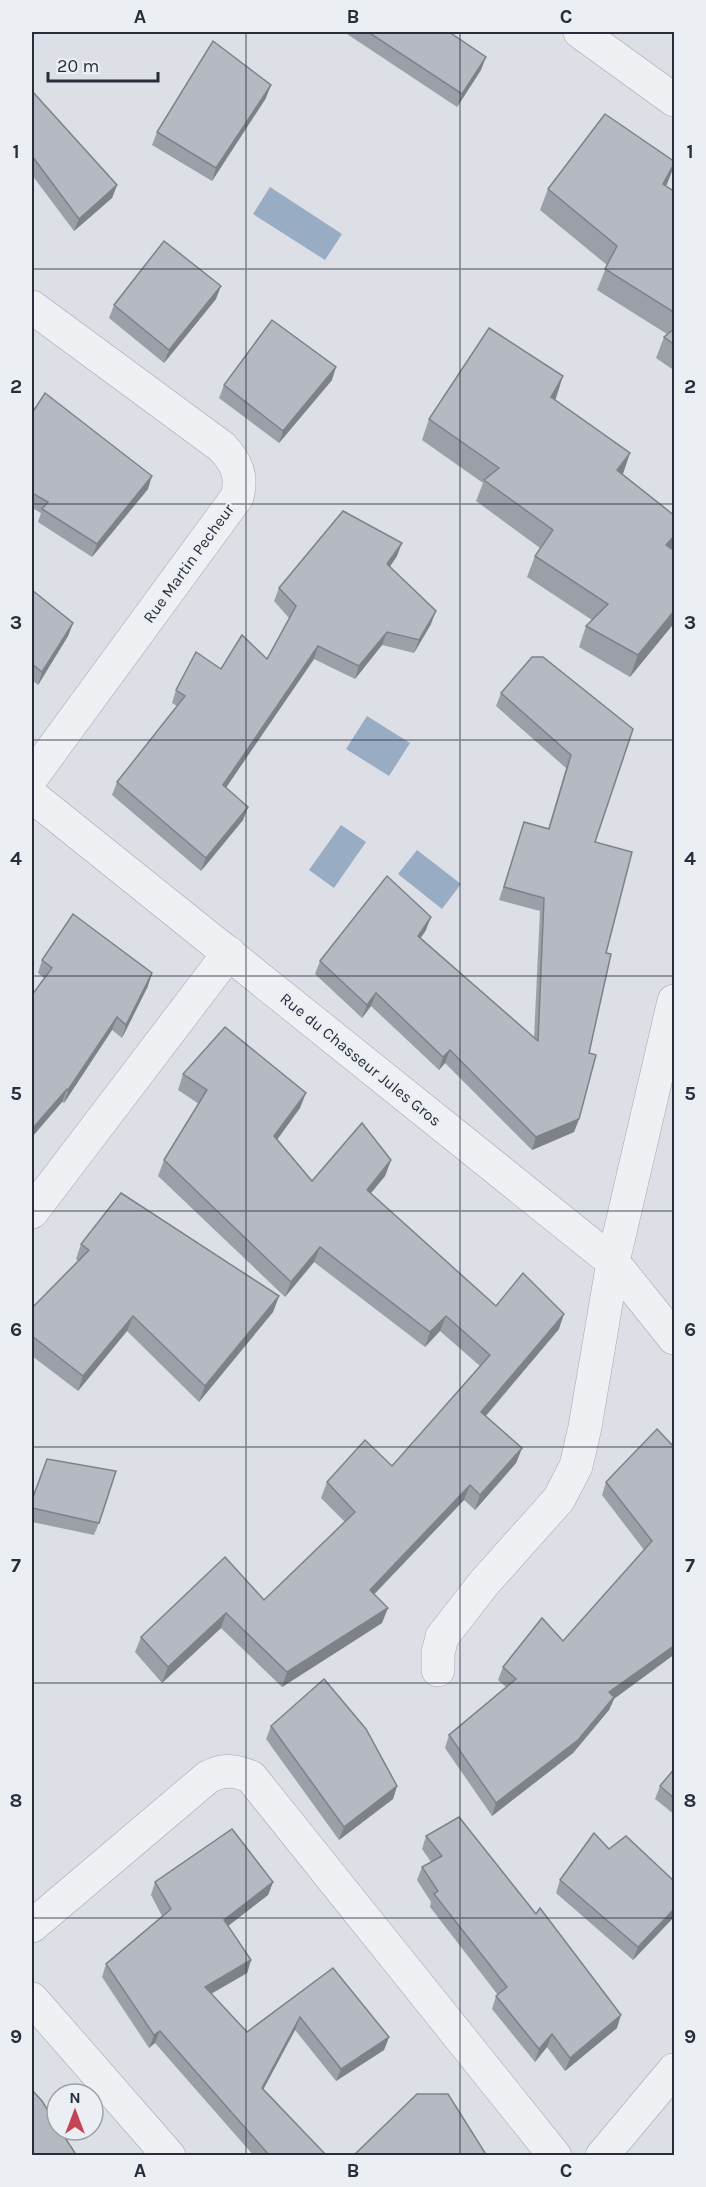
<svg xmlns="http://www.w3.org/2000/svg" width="706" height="2187" font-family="Karla,sans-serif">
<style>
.water{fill:#98acc4}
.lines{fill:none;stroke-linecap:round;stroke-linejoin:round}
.street-casing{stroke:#a2a6af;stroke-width:34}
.street{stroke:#eef0f4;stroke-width:33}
.wall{fill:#9b9fa7}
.shaded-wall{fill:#7e8288}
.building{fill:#b4b9c2;stroke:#7e8288;stroke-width:1.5}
.grid{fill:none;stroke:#272d3b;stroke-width:1.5;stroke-opacity:0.55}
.labels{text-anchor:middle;stroke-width:4.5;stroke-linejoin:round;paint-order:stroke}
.street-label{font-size:16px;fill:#272d3b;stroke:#ebeef3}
.neatline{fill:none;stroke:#272d3b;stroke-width:2}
.grid-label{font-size:20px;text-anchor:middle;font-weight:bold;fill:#272d3b}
</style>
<rect width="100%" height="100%" fill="#dcdfe6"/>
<g class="water">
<polygon points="270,187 342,234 325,260 253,214"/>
<polygon points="367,716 410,743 389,776 346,749"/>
<polygon points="341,825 366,842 334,888 309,870"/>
<polygon points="417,850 461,884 442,909 398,874"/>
</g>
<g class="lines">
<defs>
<g id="street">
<polyline points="580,32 674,100"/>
<path d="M32 307 222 447C236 462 243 476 237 497L32 777"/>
<polyline points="32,796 613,1262 674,1338"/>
<polyline points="32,1212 229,953"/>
<polyline points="438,1670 438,1653 442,1637 484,1583 559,1499 576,1466 585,1427 613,1262 674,1001"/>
<path d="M32 1926 208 1777C224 1769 235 1770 251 1777L555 2156"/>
<polyline points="32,1999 169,2156"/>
<polyline points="602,2156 674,2070"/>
</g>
</defs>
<use href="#street" class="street-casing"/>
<use href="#street" class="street"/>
</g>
<g class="wall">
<polygon points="344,32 449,32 481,70 457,107"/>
<polygon points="32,91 117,185 112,198 74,231 32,175"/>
<polygon points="266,98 212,181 152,145 157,132"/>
<polygon points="675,164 666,186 675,192 675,371 656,358 664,337 667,334 597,290 607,265 540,210 548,189"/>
<polygon points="216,299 164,363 109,318 114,305"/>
<polygon points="332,380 279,443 219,398 224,385"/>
<polygon points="556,398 555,399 622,474 675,547 672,550 675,551 675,622 630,677 579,647 586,626 592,620 527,577 535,556 540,548 476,501 483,483 422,440 429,419"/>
<polygon points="32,413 148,489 92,557 38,522 41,513 32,508"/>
<polygon points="397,556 390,567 431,624 414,653 382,645 355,679 314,659 226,787 248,807 243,820 201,871 112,795 117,782 177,706 172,703 176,690 221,669 267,659 289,618 274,601 279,588"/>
<polygon points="32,590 73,623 68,636 38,685 32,680"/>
<polygon points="501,693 633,729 595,842 606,953 579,1119 574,1132 532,1150 445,1063 439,1070 371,1006 362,1018 315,974 320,961 426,930 421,938 534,1038 540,911 499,900 524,822 548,829 566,768 496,706"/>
<polygon points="42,960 148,986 122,1038 112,1030 64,1103 62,1102 32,1137 32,995 44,978 38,973"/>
<polygon points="183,1074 300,1108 277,1139 312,1181 391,1160 385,1176 371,1193 496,1306 559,1329 486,1416 522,1448 516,1463 475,1510 464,1500 374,1594 382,1623 282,1687 221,1628 162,1683 135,1652 141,1637 264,1600 345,1522 321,1498 327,1482 392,1466 480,1366 440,1331 425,1347 314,1262 285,1297 158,1176 164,1160 199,1104 178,1090"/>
<polygon points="81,1244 279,1296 273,1312 199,1402 127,1331 78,1391 32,1356 32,1308 78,1261 76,1259"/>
<polygon points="675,1448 614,1699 609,1710 573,1753 492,1816 445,1748 449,1735 506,1687 498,1680 503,1667 563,1641 644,1550 602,1495 606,1482"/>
<polygon points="32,1500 99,1523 94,1535 32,1522"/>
<polygon points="271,1726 397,1786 393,1799 339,1840 266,1739"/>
<polygon points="675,1768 675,1815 655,1799 660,1786"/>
<polygon points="426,1836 617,2028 565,2071 547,2047 535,2062 492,2009 496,1996 498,1995 430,1907 431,1902 417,1880 422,1867 431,1862 422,1849"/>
<polygon points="609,1849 675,1882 675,1916 633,1960 556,1893 560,1880"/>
<polygon points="155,1882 273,1882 268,1895 228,1926 251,1960 247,1973 211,1994 247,2032 333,1968 389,2037 384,2050 336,2081 295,2030 263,2090 327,2156 254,2156 155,2043 149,2048 102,1977 106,1964 162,1916 151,1895"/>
</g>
<g class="shaded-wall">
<polygon points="486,57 481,70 457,107 462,94"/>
<polygon points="271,85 266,98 212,181 216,168"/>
<polygon points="675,163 667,184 655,205 663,184"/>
<polygon points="117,185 112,198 74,231 79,219"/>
<polygon points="221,286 216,299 164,363 169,350"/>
<polygon points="336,367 332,380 279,443 283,431"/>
<polygon points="563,376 556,398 543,418 551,397"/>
<polygon points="630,453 623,474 609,492 617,470"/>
<polygon points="152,476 148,489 92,557 97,544"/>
<polygon points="675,535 675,547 658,566 666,545"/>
<polygon points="402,543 397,556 382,577 387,564"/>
<polygon points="675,610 675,622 630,677 638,655"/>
<polygon points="436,611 431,624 414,653 419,640"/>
<polygon points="73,623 68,636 38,685 42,672"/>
<polygon points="387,632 382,645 355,679 359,666"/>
<polygon points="318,646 314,659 219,798 223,785"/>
<polygon points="248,807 243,820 201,871 206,858"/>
<polygon points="431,917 426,930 413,948 418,936"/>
<polygon points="152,973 148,986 122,1038 126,1025"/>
<polygon points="376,993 371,1006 362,1018 367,1005"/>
<polygon points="117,1017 112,1030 64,1103 68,1090"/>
<polygon points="450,1050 445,1063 439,1070 443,1057"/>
<polygon points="67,1089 62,1102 32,1137 32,1129"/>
<polygon points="306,1093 300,1108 269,1151 274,1136"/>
<polygon points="579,1119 574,1132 532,1150 536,1137"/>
<polygon points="391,1160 385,1176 361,1205 367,1190"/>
<polygon points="320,1247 314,1262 285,1297 291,1282"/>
<polygon points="279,1296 273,1312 199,1402 205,1386"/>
<polygon points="564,1314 559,1329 476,1427 481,1412"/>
<polygon points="133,1316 127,1331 78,1391 83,1376"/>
<polygon points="446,1316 440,1331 425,1347 430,1332"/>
<polygon points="522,1448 516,1463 475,1510 480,1495"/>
<polygon points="470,1485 464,1500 364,1605 370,1590"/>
<polygon points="388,1608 382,1623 282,1687 287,1672"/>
<polygon points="226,1613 221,1628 162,1683 168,1667"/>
<polygon points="675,1645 675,1654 614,1699 609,1710 573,1753 492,1816 496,1803 609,1692"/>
<polygon points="397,1786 393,1799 339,1840 344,1827"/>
<polygon points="273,1882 268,1895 219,1933 224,1920"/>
<polygon points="675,1908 675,1916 633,1960 638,1947"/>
<polygon points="251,1960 247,1973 200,2000 205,1987"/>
<polygon points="621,2015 617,2028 565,2071 570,2058"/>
<polygon points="300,2017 295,2030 257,2101 262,2088"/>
<polygon points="160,2031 155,2043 149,2048 154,2035"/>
<polygon points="552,2034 547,2047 535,2062 539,2049"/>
<polygon points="389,2037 384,2050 336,2081 341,2069"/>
</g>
<g class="building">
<polygon points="368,32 449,32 486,57 462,94"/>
<polygon points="213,41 271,85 216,168 157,132"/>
<polygon points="32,91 117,185 79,219 32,156"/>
<polygon points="605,114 675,162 663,184 675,192 675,313 605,269 617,246 548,189"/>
<polygon points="164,241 221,286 169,350 114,305"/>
<polygon points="272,320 336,367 283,431 224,385"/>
<polygon points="489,328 563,376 551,397 630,453 617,470 675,516 675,535 666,545 675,551 675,610 638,655 586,626 608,604 535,556 553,530 484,480 499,468 429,419"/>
<polygon points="675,328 675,345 664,337"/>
<polygon points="45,393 152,476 97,544 42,509 48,502 32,493 32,413"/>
<polygon points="343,511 402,543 387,564 436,611 419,640 387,632 359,666 318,646 223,785 248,807 206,858 117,782 185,696 176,690 196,652 221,669 242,635 267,659 296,606 279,588"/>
<polygon points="32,590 73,623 42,672 32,664"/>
<polygon points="532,657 543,657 633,729 595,842 632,852 606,953 611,954 589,1053 596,1055 579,1119 536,1137 450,1050 443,1057 376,993 367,1005 320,961 387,876 431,917 418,936 538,1041 544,898 504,887 524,822 549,829 571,755 501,693"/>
<polygon points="73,914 152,973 126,1025 117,1017 68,1090 67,1089 32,1129 32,995 52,968 42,960"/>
<polygon points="225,1027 306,1093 274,1136 312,1181 362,1123 391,1160 367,1190 496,1306 523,1273 564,1314 481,1412 522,1448 480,1495 470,1485 370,1590 388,1608 287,1672 226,1613 168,1667 141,1637 225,1557 264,1600 355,1512 327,1482 365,1440 392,1466 490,1355 446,1316 430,1332 320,1247 291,1282 164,1160 207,1090 183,1074"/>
<polygon points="121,1193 279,1296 205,1386 133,1316 83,1376 32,1336 32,1308 89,1250 81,1244"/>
<polygon points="657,1429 675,1448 675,1645 609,1692 614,1697 578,1740 496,1803 449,1735 516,1679 503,1667 542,1618 563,1641 652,1541 606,1482"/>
<polygon points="47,1459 116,1471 99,1523 32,1508 32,1500"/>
<polygon points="324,1679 366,1729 397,1786 344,1827 271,1726"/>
<polygon points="675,1768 675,1799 660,1786"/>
<polygon points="459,1817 536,1914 540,1908 621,2015 570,2058 552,2034 539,2049 496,1996 507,1987 434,1894 438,1891 422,1867 442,1856 426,1836"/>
<polygon points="232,1829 273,1882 224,1920 251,1960 205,1987 247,2032 333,1968 389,2037 341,2069 300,2017 262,2088 327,2156 270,2156 160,2031 154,2035 106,1964 171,1909 155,1882"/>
<polygon points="594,1833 609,1849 626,1836 675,1882 675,1908 638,1947 560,1880"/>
<polygon points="32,2090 42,2101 57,2125 57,2130 60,2130 77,2156 32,2156"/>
<polygon points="417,2094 448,2094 487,2156 353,2156"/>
</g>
<path class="grid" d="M246 32V2156M460 32V2156M32 269H674M32 504H674M32 740H674M32 976H674M32 1211H674M32 1447H674M32 1683H674M32 1918H674"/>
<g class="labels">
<g class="street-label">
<text transform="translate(188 563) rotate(-54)" y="6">Rue Martin Pecheur</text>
<text transform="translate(361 1059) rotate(39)" y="6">Rue du Chasseur Jules Gros</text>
</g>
</g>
<rect width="706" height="2187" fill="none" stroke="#ebeef3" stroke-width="66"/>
<g transform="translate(75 2112)"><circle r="28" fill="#ebeef3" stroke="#9da1a9" stroke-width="1.5"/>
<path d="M0-4.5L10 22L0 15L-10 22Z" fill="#c64554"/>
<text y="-9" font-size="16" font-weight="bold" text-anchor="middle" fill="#272d3b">N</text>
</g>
<path d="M48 72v9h110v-9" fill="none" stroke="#272d3b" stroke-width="3"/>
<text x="57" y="72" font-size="18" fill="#272d3b" stroke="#ebeef3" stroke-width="4.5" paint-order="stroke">20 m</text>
<rect x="33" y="33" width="640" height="2121" class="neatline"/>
<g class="grid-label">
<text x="140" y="23">A</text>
<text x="353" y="23">B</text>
<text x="566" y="23">C</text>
<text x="16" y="158">1</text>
<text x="690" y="158">1</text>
<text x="16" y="393">2</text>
<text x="690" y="393">2</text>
<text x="16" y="629">3</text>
<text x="690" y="629">3</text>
<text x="16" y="865">4</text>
<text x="690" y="865">4</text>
<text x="16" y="1100">5</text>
<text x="690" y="1100">5</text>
<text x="16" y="1336">6</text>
<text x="690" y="1336">6</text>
<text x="16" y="1572">7</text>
<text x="690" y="1572">7</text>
<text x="16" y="1807">8</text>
<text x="690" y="1807">8</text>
<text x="16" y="2043">9</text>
<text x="690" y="2043">9</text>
<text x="140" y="2177">A</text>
<text x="353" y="2177">B</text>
<text x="566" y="2177">C</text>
</g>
</svg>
